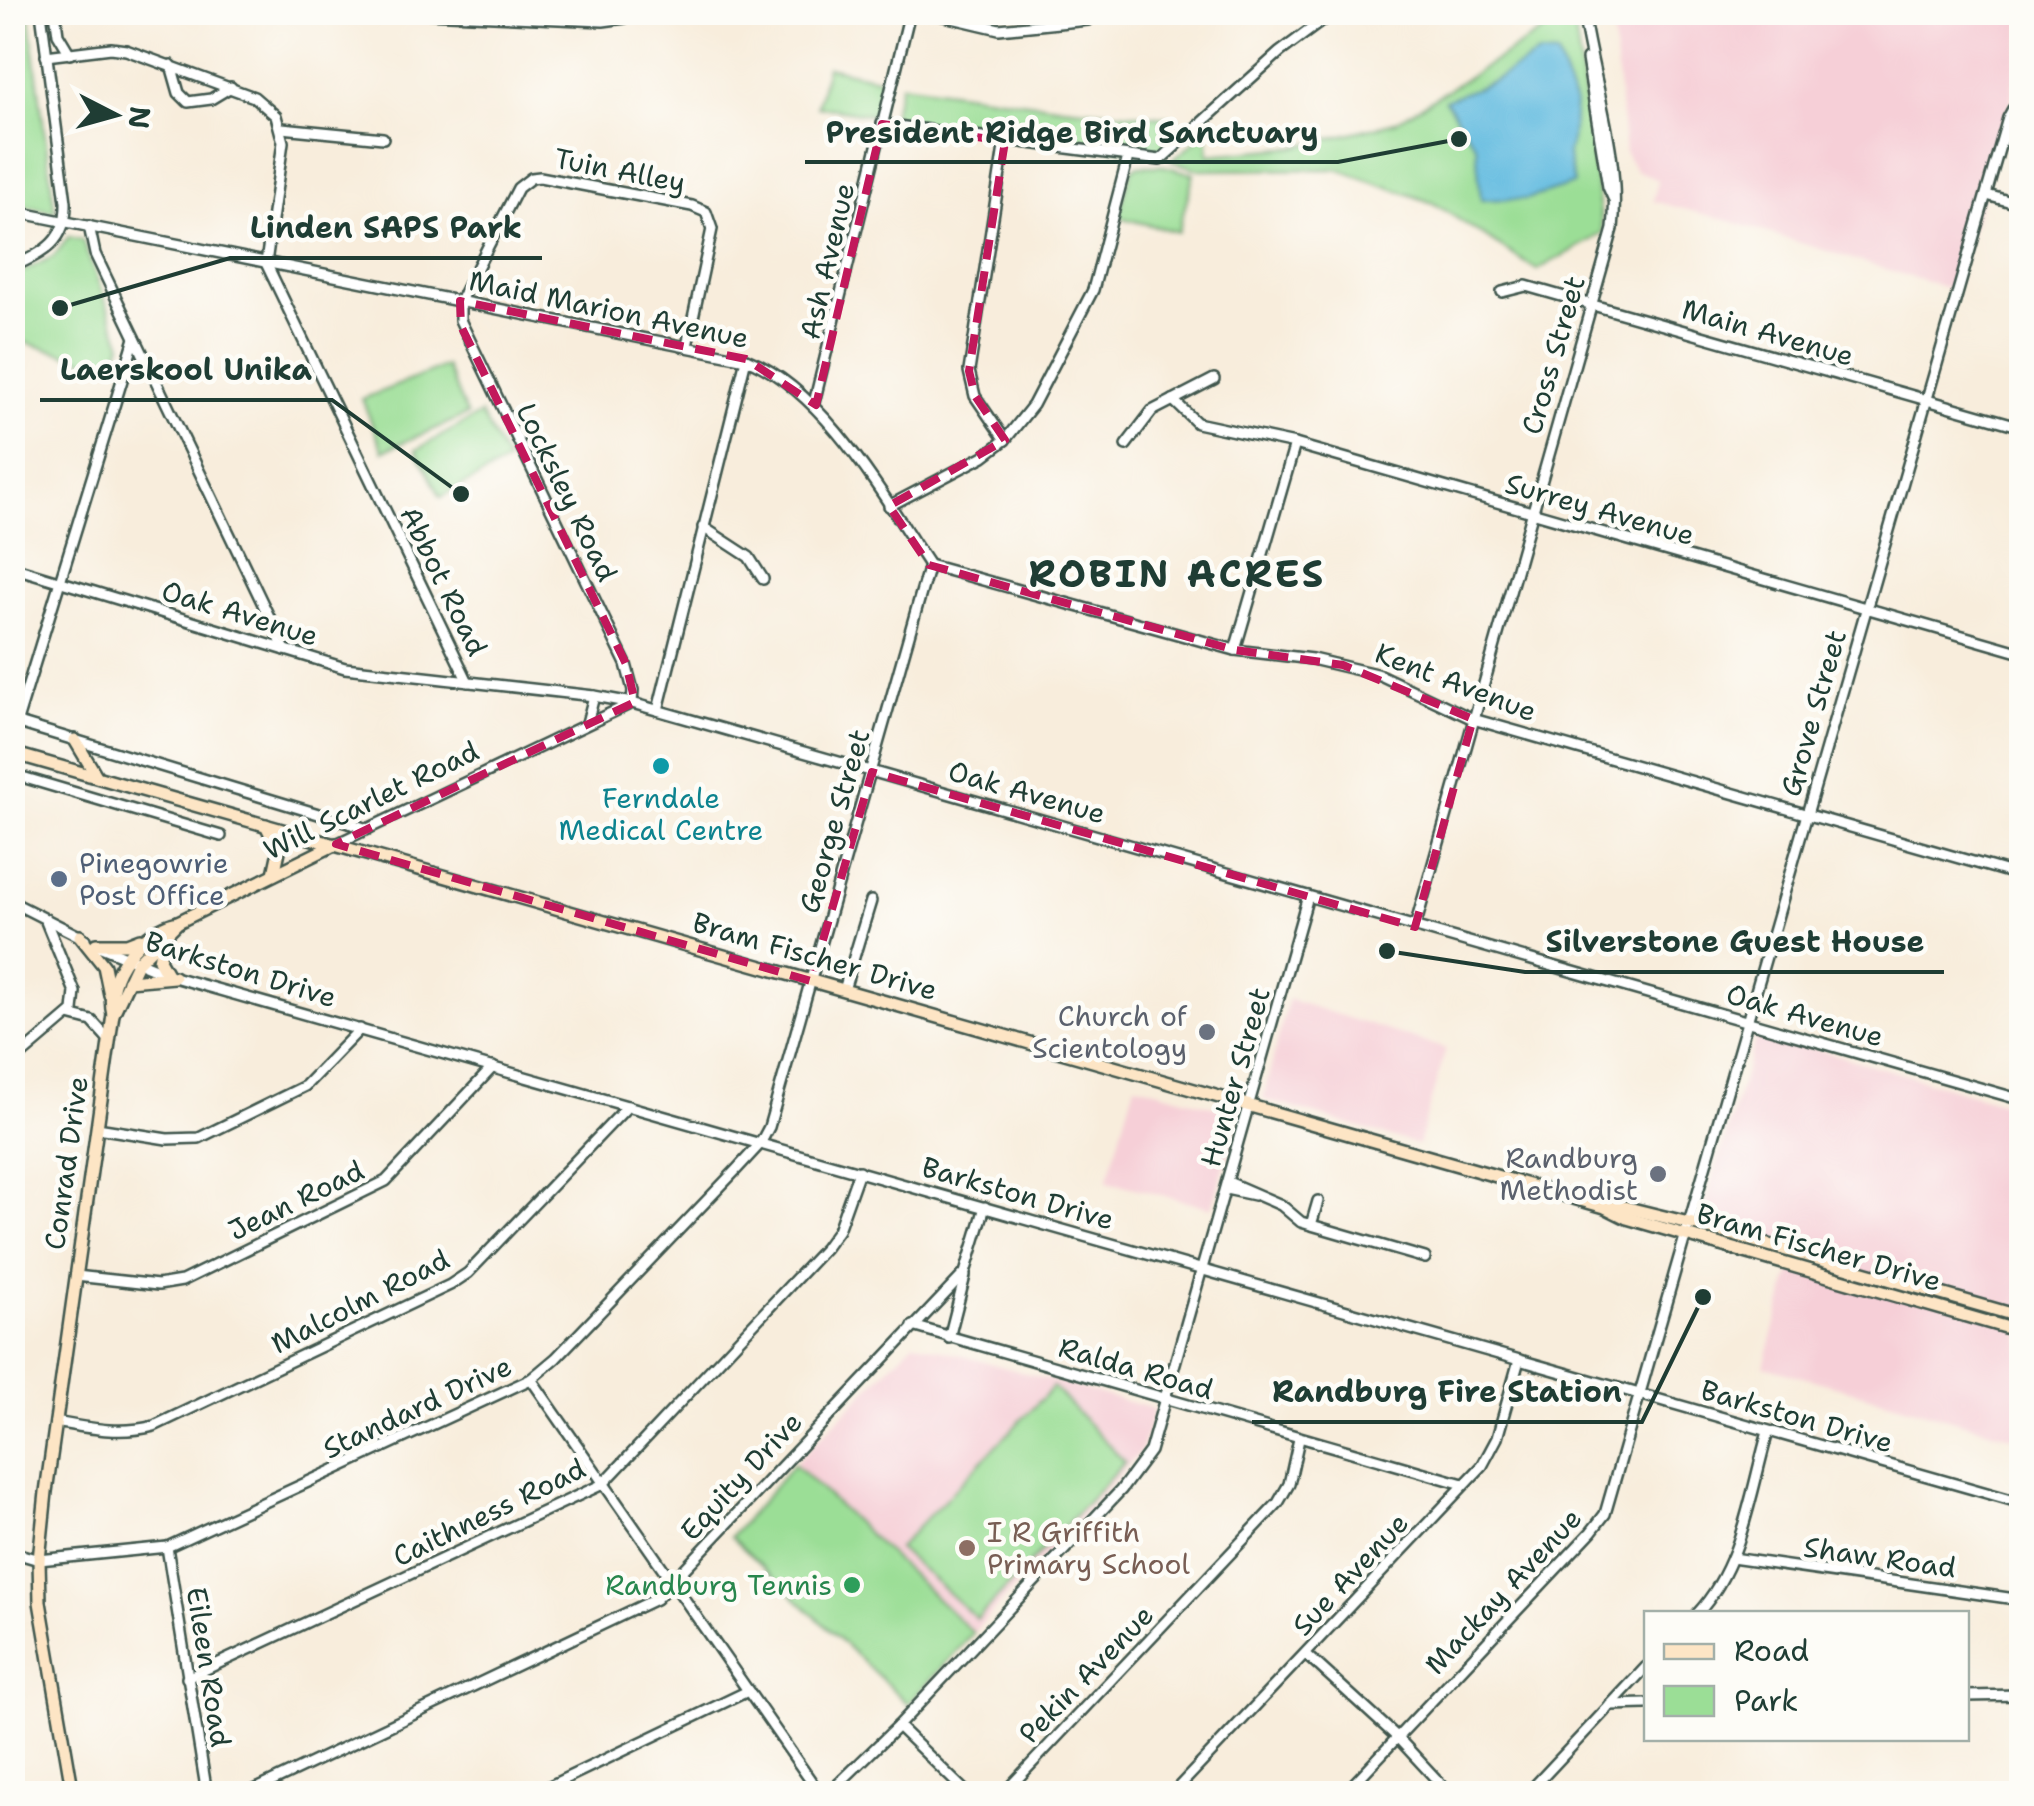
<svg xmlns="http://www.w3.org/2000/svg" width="2034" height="1806" font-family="'Shantell Sans',sans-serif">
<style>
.built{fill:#f6cfd7}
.green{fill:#9bde96;stroke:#5d8e65;stroke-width:2.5}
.water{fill:#63bce0;stroke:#417c8a;stroke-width:2.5}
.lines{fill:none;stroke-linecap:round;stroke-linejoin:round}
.stream{stroke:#63bce0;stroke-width:2.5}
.street-casing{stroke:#40574d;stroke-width:14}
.secondary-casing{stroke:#40574d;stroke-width:16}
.street{stroke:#fff;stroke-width:9}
.secondary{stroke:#fde5c5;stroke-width:11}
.marked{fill:none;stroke:#c2185b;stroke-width:8;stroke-dasharray:20 12;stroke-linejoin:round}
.culture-dot{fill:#0f9aa8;stroke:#fdfcf7;stroke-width:4}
.service-dot{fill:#5c6f8a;stroke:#fdfcf7;stroke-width:4}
.worship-dot{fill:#6b7280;stroke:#fdfcf7;stroke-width:4}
.education-dot{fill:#8d6e63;stroke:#fdfcf7;stroke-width:4}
.leisure-dot{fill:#2e9e5b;stroke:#fdfcf7;stroke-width:4}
.labels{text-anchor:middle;stroke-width:9;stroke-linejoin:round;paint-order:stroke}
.street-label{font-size:28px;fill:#1f3d34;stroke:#fdfcf7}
.culture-label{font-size:28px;fill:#0d838f;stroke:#fdfcf7}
.service-label{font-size:28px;fill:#4e5e75;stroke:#fdfcf7;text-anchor:start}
.worship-label{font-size:28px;fill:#5b616d;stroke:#fdfcf7;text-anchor:end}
.education-label{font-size:28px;fill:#785e54;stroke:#fdfcf7;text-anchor:start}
.leisure-label{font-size:28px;fill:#27864d;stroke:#fdfcf7;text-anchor:end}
.district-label{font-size:38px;font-weight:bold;letter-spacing:2.5px;fill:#1f3d34;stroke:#fdfcf7}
.leader{fill:none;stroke:#1f3d34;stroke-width:4}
.callout-dot{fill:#1f3d34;stroke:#fdfcf7;stroke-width:4}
.callout-label{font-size:30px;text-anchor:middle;font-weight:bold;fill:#1f3d34;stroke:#fdfcf7;stroke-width:9;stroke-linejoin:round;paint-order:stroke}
</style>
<rect width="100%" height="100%" fill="#fdfcf7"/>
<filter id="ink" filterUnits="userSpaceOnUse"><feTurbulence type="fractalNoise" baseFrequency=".01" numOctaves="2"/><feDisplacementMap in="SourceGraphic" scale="20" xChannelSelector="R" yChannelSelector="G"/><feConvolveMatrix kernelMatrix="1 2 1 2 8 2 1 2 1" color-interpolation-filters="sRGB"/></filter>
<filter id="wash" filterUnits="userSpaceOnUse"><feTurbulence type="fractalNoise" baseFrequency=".0048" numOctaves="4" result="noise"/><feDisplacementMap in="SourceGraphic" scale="40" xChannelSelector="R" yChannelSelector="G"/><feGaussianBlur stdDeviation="2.25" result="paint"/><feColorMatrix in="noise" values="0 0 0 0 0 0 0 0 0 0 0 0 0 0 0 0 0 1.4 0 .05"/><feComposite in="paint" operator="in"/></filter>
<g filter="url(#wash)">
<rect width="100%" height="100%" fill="#f8eddc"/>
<g class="built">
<polygon points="1611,13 2021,13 2021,34 2011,101 1953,290 1726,220 1653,201 1658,180 1636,170 1625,154"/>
<polygon points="1288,999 1446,1049 1418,1145 1263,1099"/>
<polygon points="1757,1032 2021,1108 2021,1439 1764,1366 1797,1249 1700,1221"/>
<polygon points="1135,1084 1240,1114 1212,1208 1107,1181"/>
<polygon points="914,1342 1154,1409 1141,1451 973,1633 794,1464"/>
</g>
<g class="green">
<polygon points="12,13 29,13 55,212 13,204"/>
<polygon points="1573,13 1603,233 1537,270 1433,203 1337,169 1200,170 1172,161 1207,131 1209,155 1295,147 1395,122"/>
<polygon points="827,67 886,80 877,116 817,106"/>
<polygon points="901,84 1064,107 1176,118 1185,132 1157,155 896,122 892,114"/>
<polygon points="1138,166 1164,166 1194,174 1178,232 1118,217 1132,169"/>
<polygon points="69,237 82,240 122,344 112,368 13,339 13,276 53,257"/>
<polygon points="446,366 467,415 383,451 362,399"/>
<polygon points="481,414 507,462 441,497 416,450"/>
<polygon points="1053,1387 1125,1462 977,1619 898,1548"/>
<polygon points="794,1464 973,1633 908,1704 731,1537"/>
</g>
<polygon class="water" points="1538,55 1557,56 1575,104 1572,141 1567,153 1574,184 1527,199 1481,200 1476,146 1445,100 1492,82"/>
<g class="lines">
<polyline class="stream" points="2021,58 2022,58"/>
</g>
</g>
<g filter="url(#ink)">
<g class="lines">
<defs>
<g id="street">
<polyline points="55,12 58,34 70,54"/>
<polyline points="405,12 603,21 625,18 634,12"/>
<polyline points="927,12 999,29 1088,20"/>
<polyline points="46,56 111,48 126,50 254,97 276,116 283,142 266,263 468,682"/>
<polyline points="1587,59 1608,187 1613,198"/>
<polyline points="171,65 179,93 188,102 211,99 231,87"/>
<polyline points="882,124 1160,160 1280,52 1334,12"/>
<polyline points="282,128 383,138"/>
<polyline points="1987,195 2022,205"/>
<path d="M12 211 746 359C824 390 883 496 929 565"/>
<polyline points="89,226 95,254 285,650"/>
<path d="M12 267C45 252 67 241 66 202L41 12"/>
<polyline points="1502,292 1526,286 2022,427"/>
<polyline points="1173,400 1197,423 1295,444 2022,653"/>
<polyline points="814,403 910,12"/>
<polyline points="1005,440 975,396 969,371 1005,141"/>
<polyline points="1126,445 1152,411 1214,379"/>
<polyline points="889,506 984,456 1005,440 1033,405 1093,290 1128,157"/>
<polyline points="703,527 749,557 763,579"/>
<polyline points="929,565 1235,650 1312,659 1380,675 1473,719 2022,876"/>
<polyline points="12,567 345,668 594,696 632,703 2022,1100"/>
<polyline points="1235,650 1295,444"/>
<polyline points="658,710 746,359"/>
<polyline points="12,721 368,829"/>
<polyline points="587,723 594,696"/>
<polyline points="12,737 135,338"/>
<polyline points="12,774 221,836"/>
<polyline points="336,844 632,703 633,690 626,664 460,320 460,301 518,188 531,178 540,177 692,206 706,212 712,229 687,346"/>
<polyline points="12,902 85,939"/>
<path d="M1415 927 1613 229C1621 155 1594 85 1583 12"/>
<polyline points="99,946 174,977 2022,1503"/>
<polyline points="844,990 871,901"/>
<polyline points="69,1015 92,1021 109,1040"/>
<polyline points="12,1063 73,1011 75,992 45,919"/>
<polyline points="97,1128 167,1139 199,1138 305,1086 360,1029"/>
<polyline points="1228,1182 1281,1205 1301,1222 1425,1258"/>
<polyline points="1226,1189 1254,1195"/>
<polyline points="1311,1225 1318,1201"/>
<polyline points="76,1276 158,1285 182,1281 386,1181 493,1067"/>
<polyline points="913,1326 1463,1484"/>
<polyline points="949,1338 965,1276"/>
<polyline points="531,1379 820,1794"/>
<path d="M55 1422C89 1428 120 1435 154 1426L450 1285 468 1273 628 1106"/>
<polyline points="167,1547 207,1794"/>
<polyline points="12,1552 39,1560 167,1547 531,1379 556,1358 736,1170 760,1144 769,1127 929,565"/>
<polyline points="1732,1558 2022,1600"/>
<path d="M1697 1614C1742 1566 1750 1494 1768 1432"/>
<polyline points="1306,1654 1397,1737 1450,1794"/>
<polyline points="187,1678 603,1484 825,1248 838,1230 859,1171"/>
<polyline points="1966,1696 2022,1695"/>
<polyline points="1610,1705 1646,1704"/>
<polyline points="898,1726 968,1794"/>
<polyline points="246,1794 656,1599 965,1273 985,1207"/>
<polyline points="533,1794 748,1691"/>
<polyline points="828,1794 898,1726 1121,1490 1150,1451 1308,896"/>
<polyline points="1003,1794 1278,1503 1289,1484 1299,1439"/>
<polyline points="1172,1794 1482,1466 1497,1438 1519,1360"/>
<polyline points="1344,1794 1591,1532 1605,1514 2008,118 2013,109 2022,105"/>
<polyline points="1527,1794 1646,1667"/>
</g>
<g id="secondary">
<polyline points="75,740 97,777"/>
<polyline points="12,753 1605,1207 1627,1218 2022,1332"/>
<polyline points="266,825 279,851 274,874"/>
<polyline points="80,936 104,966 110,995"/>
<polyline points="164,936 159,960 167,974"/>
<polyline points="96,944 127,944 140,939"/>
<polyline points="128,981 174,977"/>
<path d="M113 1014C103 975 141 930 178 922L336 844"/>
<polyline points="1606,1207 1624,1207 1709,1228 2022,1317"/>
<polyline points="73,1794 40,1602 39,1560 46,1492 113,1014 137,963 178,922"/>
</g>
</defs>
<use href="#street" class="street-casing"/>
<use href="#secondary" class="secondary-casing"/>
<use href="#street" class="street"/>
<use href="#secondary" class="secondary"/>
</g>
</g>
<path class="marked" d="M882 124 1005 141 969 371 975 396 1005 440 889 506 929 565 1235 650 1343 665 1473 719 1415 927 872 772 811 981 336 844 635 702 626 664 461 326 460 301 746 359 816 405Z"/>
<circle class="culture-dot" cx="661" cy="766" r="10"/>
<circle class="service-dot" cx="59" cy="879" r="10"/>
<g class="worship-dot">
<circle cx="1207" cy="1032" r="10"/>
<circle cx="1658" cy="1174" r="10"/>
</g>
<circle class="education-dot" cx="967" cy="1548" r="10"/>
<circle class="leisure-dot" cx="852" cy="1585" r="10"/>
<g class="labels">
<g class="street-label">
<text transform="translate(620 170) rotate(11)" y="10">Tuin Alley</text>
<text transform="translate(827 261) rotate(-77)" y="10">Ash Avenue</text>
<text transform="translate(609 309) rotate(12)" y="10">Maid Marion Avenue</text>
<text transform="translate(1768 332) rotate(16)" y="10">Main Avenue</text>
<text transform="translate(1553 355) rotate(-74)" y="10">Cross Street</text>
<text transform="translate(567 492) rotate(64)" y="10">Locksley Road</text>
<text transform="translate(1600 509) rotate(16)" y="10">Surrey Avenue</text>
<text transform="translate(444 581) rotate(64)" y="10">Abbot Road</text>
<text transform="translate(240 613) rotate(17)" y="10">Oak Avenue</text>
<text transform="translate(1456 682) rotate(21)" y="10">Kent Avenue</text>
<text transform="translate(1813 713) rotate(-74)" y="10">Grove Street</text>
<text transform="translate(1027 792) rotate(16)" y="10">Oak Avenue</text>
<text transform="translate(371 800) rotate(-26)" y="10">Will Scarlet Road</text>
<text transform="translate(834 821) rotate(-74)" y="10">George Street</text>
<text transform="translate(815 956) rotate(16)" y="10">Bram Fischer Drive</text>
<text transform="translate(241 969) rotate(17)" y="10">Barkston Drive</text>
<text transform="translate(1805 1015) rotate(16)" y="10">Oak Avenue</text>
<text transform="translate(1235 1077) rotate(-74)" y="10">Hunter Street</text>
<text transform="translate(66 1163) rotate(-82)" y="10">Conrad Drive</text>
<text transform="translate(1018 1193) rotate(16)" y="10">Barkston Drive</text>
<text transform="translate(296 1200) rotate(-26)" y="10">Jean Road</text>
<text transform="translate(1819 1247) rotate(16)" y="10">Bram Fischer Drive</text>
<text transform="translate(360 1301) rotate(-27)" y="10">Malcolm Road</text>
<text transform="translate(1136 1368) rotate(16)" y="10">Ralda Road</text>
<text transform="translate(417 1407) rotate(-25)" y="10">Standard Drive</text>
<text transform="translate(1797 1416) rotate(16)" y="10">Barkston Drive</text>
<text transform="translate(741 1476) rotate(-47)" y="10">Equity Drive</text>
<text transform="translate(489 1512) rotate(-26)" y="10">Caithness Road</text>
<text transform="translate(1880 1557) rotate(8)" y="10">Shaw Road</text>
<text transform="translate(1350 1574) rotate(-47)" y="10">Sue Avenue</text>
<text transform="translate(1503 1591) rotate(-47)" y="10">Mackay Avenue</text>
<text transform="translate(209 1667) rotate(81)" y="10">Eileen Road</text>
<text transform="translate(1086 1674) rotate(-46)" y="10">Pekin Avenue</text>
</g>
<g class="culture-label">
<text x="661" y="808">Ferndale<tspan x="661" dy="32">Medical Centre</tspan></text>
</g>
<g class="service-label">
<text x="79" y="873">Pinegowrie<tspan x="79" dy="32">Post Office</tspan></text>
</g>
<g class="worship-label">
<text x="1187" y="1026">Church of<tspan x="1187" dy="32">Scientology</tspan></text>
<text x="1638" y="1168">Randburg<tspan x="1638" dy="32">Methodist</tspan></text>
</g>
<g class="education-label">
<text x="987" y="1542">I R Griffith<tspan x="987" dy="32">Primary School</tspan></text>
</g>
<g class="leisure-label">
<text x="832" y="1595">Randburg Tennis</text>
</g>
<g class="district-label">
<text x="1177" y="587">ROBIN ACRES</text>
</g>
</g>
<path class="leader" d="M1459 139L1338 162H805M60 308L230 258H542M461 494L332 400H40M1387 951L1525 972H1944M1703 1297L1642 1422H1252"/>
<g class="callout-dot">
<circle cx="1459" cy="139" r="10"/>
<circle cx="60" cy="308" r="10"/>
<circle cx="461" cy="494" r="10"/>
<circle cx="1387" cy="951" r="10"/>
<circle cx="1703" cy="1297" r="10"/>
</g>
<g class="callout-label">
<text x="1072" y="143">President Ridge Bird Sanctuary</text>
<text x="386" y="238">Linden SAPS Park</text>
<text x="186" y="380">Laerskool Unika</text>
<text x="1735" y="952">Silverstone Guest House</text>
<text x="1447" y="1402">Randburg Fire Station</text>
</g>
<rect width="2034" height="1806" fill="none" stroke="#fdfcf7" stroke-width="50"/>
<rect x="1644" y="1611" width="325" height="130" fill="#fdfcf7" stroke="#a4b0a9" stroke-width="2.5"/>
<rect x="1664" y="1644" width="50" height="15" fill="#fde5c5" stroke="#a4b0a9" stroke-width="2.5"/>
<text x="1734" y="1661" font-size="30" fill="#1f3d34">Road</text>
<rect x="1664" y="1686" width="50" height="30" fill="#9bde96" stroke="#a4b0a9" stroke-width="2.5"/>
<text x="1734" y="1711" font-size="30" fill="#1f3d34">Park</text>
<g transform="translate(115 115) rotate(96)" stroke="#fdfcf7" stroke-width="8" paint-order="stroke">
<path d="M0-8L18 38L0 25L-18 38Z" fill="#1f3d34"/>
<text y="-15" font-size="28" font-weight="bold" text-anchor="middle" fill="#1f3d34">N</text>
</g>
</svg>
